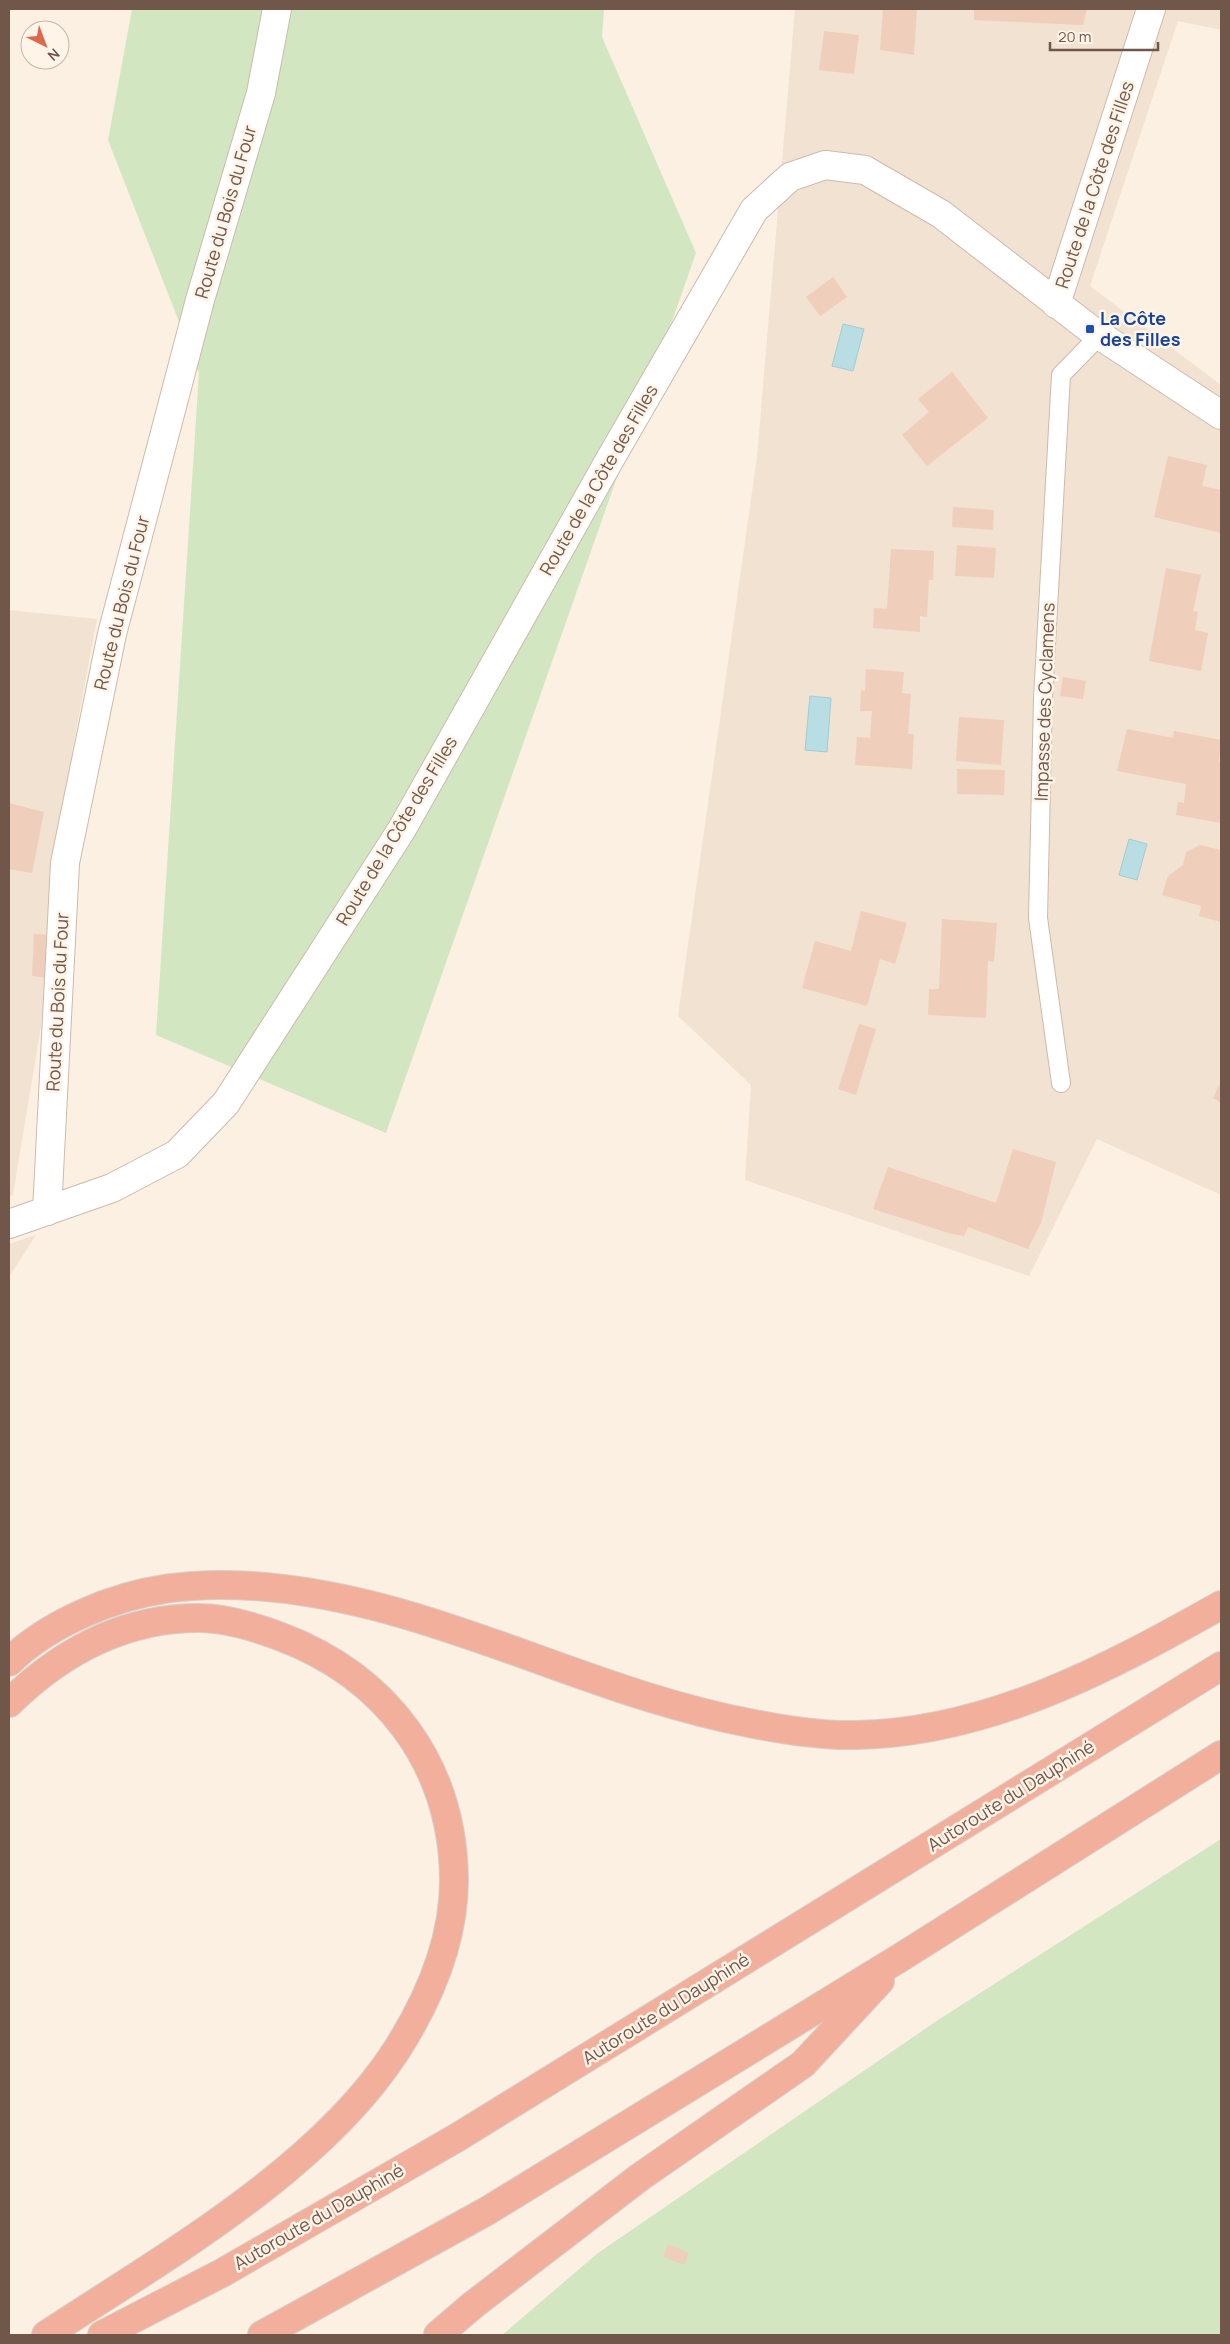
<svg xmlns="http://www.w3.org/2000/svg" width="1230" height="2344" font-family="Manrope,sans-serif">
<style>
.residential{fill:#f2e2d1}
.green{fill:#d2e7c1}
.water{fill:#b8dee3;stroke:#9eced4}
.building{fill:#efcebb}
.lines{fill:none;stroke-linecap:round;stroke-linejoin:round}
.lane-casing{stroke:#cdbaac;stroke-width:20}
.street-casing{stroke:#cdbaac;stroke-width:30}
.highway-casing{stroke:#d7d0cc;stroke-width:30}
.lane{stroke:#fff;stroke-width:18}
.street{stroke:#fff;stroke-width:28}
.highway{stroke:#f2af9b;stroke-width:28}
.transit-dot{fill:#1a4fb4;stroke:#fef4e7;stroke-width:2}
.labels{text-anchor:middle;stroke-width:5;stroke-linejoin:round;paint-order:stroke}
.street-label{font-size:18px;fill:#71564a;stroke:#fef4e7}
.transit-label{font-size:18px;font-weight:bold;fill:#164399;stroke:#fef4e7;text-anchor:start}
</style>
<rect width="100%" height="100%" fill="#fbf0e2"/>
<g class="residential">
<polygon points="795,9 1221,9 1221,30 1178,21 1090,286 1221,385 1221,1195 1097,1139 1029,1276 745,1180 751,1085 678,1016 757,457"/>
<polygon points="9,610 97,619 73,747 41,1026 13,1195 9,1197"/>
<polygon points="36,1235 9,1277 9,1244"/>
</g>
<g class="green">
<polygon points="132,9 604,9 602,37 696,253 386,1133 156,1035 199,373 108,140"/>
<polygon points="1221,1839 1221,2335 502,2335 598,2253 938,2020"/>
</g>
<g class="water">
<polygon points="843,324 864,329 853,371 832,366"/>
<polygon points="810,696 831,698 827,752 805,750"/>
<polygon points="1129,839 1147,844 1137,880 1119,875"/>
</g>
<g class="building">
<polygon points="883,9 917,9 914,55 880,50"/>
<polygon points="974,9 1087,9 1083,25 974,20"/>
<polygon points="824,31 859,35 854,74 819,70"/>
<polygon points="833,277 847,297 820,316 806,297"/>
<polygon points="952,372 988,418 927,466 902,435 929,412 918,399"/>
<polygon points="1168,456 1207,465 1202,486 1221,490 1221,533 1154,517"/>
<polygon points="953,507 994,510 993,530 952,527"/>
<polygon points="957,545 996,548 994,578 955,576"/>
<polygon points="891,549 934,551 933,580 929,580 927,617 920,616 920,632 873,628 874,608 887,609"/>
<polygon points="1166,568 1201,575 1193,611 1198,612 1195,630 1208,633 1201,671 1149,661"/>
<polygon points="866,669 904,672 902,693 911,694 908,734 914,734 912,769 855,765 857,737 870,738 872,711 860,711 861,690 865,691"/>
<polygon points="1063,677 1086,681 1083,699 1060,696"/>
<polygon points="959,717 1004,720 1001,765 956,761"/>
<polygon points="1127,729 1173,738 1174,731 1221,740 1219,762 1221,763 1221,823 1176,815 1178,802 1184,803 1186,784 1117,771"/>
<polygon points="957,769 1005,770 1004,795 957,794"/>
<polygon points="9,803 44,812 32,873 9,869"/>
<polygon points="1200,845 1221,850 1221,922 1199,916 1201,906 1162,895 1168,876 1183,865 1186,852"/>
<polygon points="861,911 907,923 895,964 880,959 867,1006 802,988 815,941 851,951"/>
<polygon points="942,919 997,923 994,962 988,961 986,1018 928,1015 929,989 939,989"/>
<polygon points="34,934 48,935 46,978 32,976"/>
<polygon points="859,1024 876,1029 856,1095 838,1089"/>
<polygon points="1221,1081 1221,1103 1213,1098"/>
<polygon points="1013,1149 1056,1162 1041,1223 1028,1249 968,1227 964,1236 952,1234 873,1209 888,1167 996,1203"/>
<polygon points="668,2244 689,2253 684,2265 663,2257"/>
</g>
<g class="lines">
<defs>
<polyline id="lane" points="1061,1083 1038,918 1043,698 1061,375 1099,336"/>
<g id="street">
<polyline points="1056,304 1151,9"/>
<polyline points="47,1211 65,863 112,634 200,300 261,93 277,9"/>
<polyline points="9,1224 112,1188 177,1154 226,1103 402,829 609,461 754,210 790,177 825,165 865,170 941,214 1090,329 1221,415"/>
</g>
<g id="highway">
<path d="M9 1662C30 1641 57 1625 84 1613 139 1588 193 1582 253 1586 431 1598 581 1692 754 1724 787 1730 822 1736 856 1735 988 1733 1109 1668 1221 1605"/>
<path d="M9 1703C62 1651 124 1618 199 1618 225 1618 255 1627 279 1636 386 1676 453 1764 454 1880 454 1941 428 2001 396 2051 319 2170 163 2258 46 2335"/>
<polyline points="102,2335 222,2273 458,2137 1221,1666"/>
<polyline points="262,2335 487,2211 903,1956 1221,1755"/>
<polyline points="438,2335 473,2305 640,2177 803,2064 880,1981"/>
</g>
</defs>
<use href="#lane" class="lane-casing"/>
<use href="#street" class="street-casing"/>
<use href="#highway" class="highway-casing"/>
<use href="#lane" class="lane"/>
<use href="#street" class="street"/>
<use href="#highway" class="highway"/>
</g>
<rect class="transit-dot" x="1085" y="324" width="10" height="10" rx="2.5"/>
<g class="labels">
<g class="street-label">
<text transform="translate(1095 185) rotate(-72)" y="6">Route de la Côte des Filles</text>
<text transform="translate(226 212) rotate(-74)" y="6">Route du Bois du Four</text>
<text transform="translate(599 480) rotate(-60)" y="6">Route de la Côte des Filles</text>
<text transform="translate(122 603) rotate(-76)" y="6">Route du Bois du Four</text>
<text transform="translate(1045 702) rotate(-88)" y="6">Impasse des Cyclamens</text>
<text transform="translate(397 831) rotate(-59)" y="6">Route de la Côte des Filles</text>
<text transform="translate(58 1002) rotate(-87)" y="6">Route du Bois du Four</text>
<text transform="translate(1011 1796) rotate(-32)" y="6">Autoroute du Dauphiné</text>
<text transform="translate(666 2009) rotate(-32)" y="6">Autoroute du Dauphiné</text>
<text transform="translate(319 2217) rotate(-30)" y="6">Autoroute du Dauphiné</text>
</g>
<g class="transit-label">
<text x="1100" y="325">La Côte<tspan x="1100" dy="21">des Filles</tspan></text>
</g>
</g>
<rect width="1230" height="2344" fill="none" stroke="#71564a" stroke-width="20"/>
<g transform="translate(45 45) rotate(138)"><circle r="24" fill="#fef4e7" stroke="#c6b5a8"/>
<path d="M0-4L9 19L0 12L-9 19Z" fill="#df684c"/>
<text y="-8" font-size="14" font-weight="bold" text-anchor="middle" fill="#71564a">N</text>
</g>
<path d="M1050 42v8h108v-8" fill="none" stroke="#71564a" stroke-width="2.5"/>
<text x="1058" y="42" font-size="15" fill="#71564a" stroke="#fef4e7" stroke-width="4" paint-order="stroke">20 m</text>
</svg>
